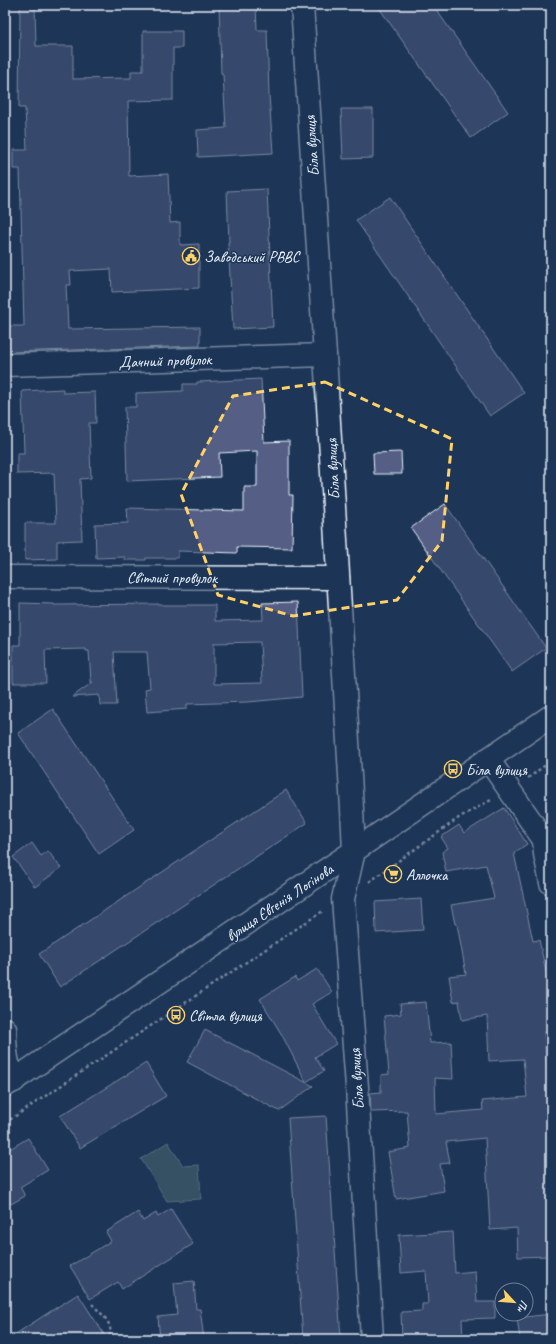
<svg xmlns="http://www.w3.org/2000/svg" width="556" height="1344" font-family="Caveat,sans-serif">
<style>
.green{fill:#527372;stroke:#9db2b5}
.building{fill:#555f86;stroke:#e8f1f8;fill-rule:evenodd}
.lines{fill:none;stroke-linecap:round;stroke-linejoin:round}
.minor-casing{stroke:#e8f1f8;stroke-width:25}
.path{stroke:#e8f1f8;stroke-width:2.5;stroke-dasharray:3 3;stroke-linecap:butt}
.minor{stroke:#1d3557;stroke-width:22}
.marked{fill:none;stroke:#ffd166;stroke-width:3;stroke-dasharray:8 5;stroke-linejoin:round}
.labels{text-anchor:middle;stroke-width:3;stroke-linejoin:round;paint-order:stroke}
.street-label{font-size:16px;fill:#e8f1f8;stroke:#1d3557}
.poi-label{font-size:16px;fill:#e8f1f8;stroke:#1d3557;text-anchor:start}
</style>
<rect width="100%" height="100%" fill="#1d3557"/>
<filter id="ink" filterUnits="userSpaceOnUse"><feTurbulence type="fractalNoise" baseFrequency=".025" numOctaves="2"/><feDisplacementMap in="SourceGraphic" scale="8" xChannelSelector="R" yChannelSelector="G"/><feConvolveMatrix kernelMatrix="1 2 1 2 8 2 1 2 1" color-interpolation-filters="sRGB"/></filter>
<g filter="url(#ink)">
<polygon class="green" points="168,1142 183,1166 199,1165 201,1199 167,1201 141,1159"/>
<g class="building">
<polygon points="219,5 256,5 257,30 267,30 269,95 273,153 198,157 197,130 226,128 223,75 221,73"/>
<polygon points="377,5 433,5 508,112 471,138"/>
<polygon points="20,7 35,7 36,46 73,46 73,79 131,78 131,71 143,71 143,31 182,31 182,48 173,48 173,100 128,101 129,176 168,174 170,223 180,222 180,245 199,244 199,288 112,292 111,269 70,271 71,285 66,285 68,329 200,327 200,346 8,352 8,326 24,326 20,169 13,169 13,150 27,150 25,108 19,108"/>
<polygon points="341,109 373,109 373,158 343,159"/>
<polygon points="267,189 273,327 233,329 228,242 229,242 227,191"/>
<polygon points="390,197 524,393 490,416 356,220"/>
<polygon points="261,379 264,442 289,441 289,495 293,495 292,548 237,547 237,553 178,551 178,558 146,558 146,560 125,560 125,557 96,558 95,524 128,523 127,508 244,511 244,487 257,487 257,451 219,453 220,477 127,481 125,407 136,407 136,393 183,391 183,384 197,384 197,382"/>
<polygon points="63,389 63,393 95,392 96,423 89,423 91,478 80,479 82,540 57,541 57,559 25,560 25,523 56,523 54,473 17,474 17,453 24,453 22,391"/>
<polygon points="401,452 402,474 374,474 373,453"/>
<polygon points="445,504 546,648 512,672 411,528"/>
<path d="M298 602 302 697 248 702 187 704V709L147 712 145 689 150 688 147 652H114L117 705H100L99 695 72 697 93 682H91L89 651H86V649L45 650 46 683H13V645H20V603L54 604V605L162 604V605H215V621L263 620 262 603ZM260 642 262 683 214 684V643Z"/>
<polygon points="53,709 134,830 99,854 18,733"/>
<polygon points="286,790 307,823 60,987 39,954"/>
<polygon points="504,808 527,844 514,853 533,941 539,940 547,976 550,1005 551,1005 551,1032 544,1032 547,1068 551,1068 551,1256 518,1257 517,1228 490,1230 485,1138 446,1142 450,1163 440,1164 444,1191 396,1199 388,1152 410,1148 407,1111 371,1112 370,1093 381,1092 381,1075 389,1074 384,1016 401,1014 400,1004 426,1002 430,1043 451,1042 453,1079 435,1078 436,1114 483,1110 482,1101 527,1097 523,1059 489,1061 487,1016 462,1020 459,1001 453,1002 449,976 466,974 457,924 455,924 451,905 494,898 486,865 446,872 442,852 448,848 441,837 459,825 464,833"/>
<polygon points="32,843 41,856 48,851 61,868 35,887 13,857"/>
<polygon points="421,899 423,930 376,933 375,902"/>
<polygon points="317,969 332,992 312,1004 336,1044 315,1057 324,1071 306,1082 282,1035 260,999 295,977 297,981"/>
<polygon points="205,1030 313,1086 279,1111 187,1062"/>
<polygon points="146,1063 166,1096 80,1148 60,1116"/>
<polygon points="326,1116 341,1339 303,1339 288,1118"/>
<polygon points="28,1138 48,1170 20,1187 25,1196 11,1204 6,1196 5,1196 5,1152"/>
<polygon points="171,1209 193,1244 122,1289 118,1282 90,1299 70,1266 111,1241 106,1232 138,1212 143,1221 156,1213 158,1217"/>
<polygon points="453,1232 455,1273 475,1271 477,1302 495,1302 495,1318 462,1319 463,1339 402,1339 401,1312 422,1311 422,1304 428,1304 426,1271 401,1273 399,1235"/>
<polygon points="194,1281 196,1309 200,1309 204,1339 160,1339 158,1317 177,1315 174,1283"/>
<polygon points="78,1294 107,1339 8,1339 51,1311"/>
<polygon points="551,1314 551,1339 520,1339 517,1318"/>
</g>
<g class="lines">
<defs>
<g id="minor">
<polyline points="302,5 325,355 352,809 354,851 343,899 357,1087 372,1339"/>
<polyline points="5,365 325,355"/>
<polyline points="5,577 338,578"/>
<polyline points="488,759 544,840 545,854 551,883"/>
<path d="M5 1029C5 1047 6 1064 14 1081"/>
<polyline points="5,1086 354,851 551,716"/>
</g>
</defs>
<use href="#minor" class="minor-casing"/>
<g class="path">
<polyline points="528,778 551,761"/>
<polyline points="369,882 460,817 491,800"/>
<polyline points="5,1123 323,911"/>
<path d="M92 1304C101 1314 116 1324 108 1339"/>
</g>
<use href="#minor" class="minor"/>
</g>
</g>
<path d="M0 0H556V1344H0ZM325 382 452 439 442 541 397 600 293 616 218 595 181 494 233 396Z" fill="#1d3557" fill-opacity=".55" fill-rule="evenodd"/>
<path class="marked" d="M325 382 452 439 442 541 397 600 293 616 218 595 181 494 233 396Z"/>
<defs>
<symbol id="civic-ring" viewBox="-11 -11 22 22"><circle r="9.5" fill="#1d3557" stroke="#ffd166" stroke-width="1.5"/><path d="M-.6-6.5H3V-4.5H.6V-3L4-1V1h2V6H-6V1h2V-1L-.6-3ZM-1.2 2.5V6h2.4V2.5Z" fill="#ffd166"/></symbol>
<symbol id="bus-ring" viewBox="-11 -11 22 22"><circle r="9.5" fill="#1d3557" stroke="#ffd166" stroke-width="1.5"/><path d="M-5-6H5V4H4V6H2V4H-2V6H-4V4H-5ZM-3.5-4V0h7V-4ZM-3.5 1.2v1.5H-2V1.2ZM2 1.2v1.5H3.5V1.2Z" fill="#ffd166"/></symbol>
<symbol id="supermarket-ring" viewBox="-11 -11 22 22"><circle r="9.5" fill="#1d3557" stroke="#ffd166" stroke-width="1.5"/><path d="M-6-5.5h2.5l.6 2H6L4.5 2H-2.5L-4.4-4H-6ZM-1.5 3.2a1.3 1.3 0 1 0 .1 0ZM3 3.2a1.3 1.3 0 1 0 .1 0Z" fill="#ffd166"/></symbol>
</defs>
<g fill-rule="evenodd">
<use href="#civic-ring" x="181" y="246" width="20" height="20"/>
<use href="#bus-ring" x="443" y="759" width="20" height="20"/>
<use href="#supermarket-ring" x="383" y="864" width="20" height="20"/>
<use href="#bus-ring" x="166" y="1005" width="20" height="20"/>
</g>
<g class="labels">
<g class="street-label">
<text transform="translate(311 146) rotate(-94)" y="6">Біла вулиця</text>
<text transform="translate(165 360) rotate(-2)" y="6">Дачний провулок</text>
<text transform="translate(332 469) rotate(-93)" y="6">Біла вулиця</text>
<text x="172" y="583">Світлий провулок</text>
<text transform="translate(279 902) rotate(-34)" y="6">вулиця Євгенія Логінова</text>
<text transform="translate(356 1079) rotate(-94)" y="6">Біла вулиця</text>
</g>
<g class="poi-label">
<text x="204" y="262">Заводський РВВС</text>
<text x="466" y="775">Біла вулиця</text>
<text x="406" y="880">Аллочка</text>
<text x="189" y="1021">Світла вулиця</text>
</g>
</g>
<rect width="556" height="1344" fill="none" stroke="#1d3557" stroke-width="20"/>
<rect x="10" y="10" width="536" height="1324" fill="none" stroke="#e8f1f8" stroke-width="1.5" filter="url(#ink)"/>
<g transform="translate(514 1302) rotate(116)"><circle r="19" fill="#1d3557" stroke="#6e8097"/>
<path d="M0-3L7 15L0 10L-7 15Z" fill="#ffd166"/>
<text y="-6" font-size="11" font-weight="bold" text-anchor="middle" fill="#e8f1f8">Пн</text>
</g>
</svg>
